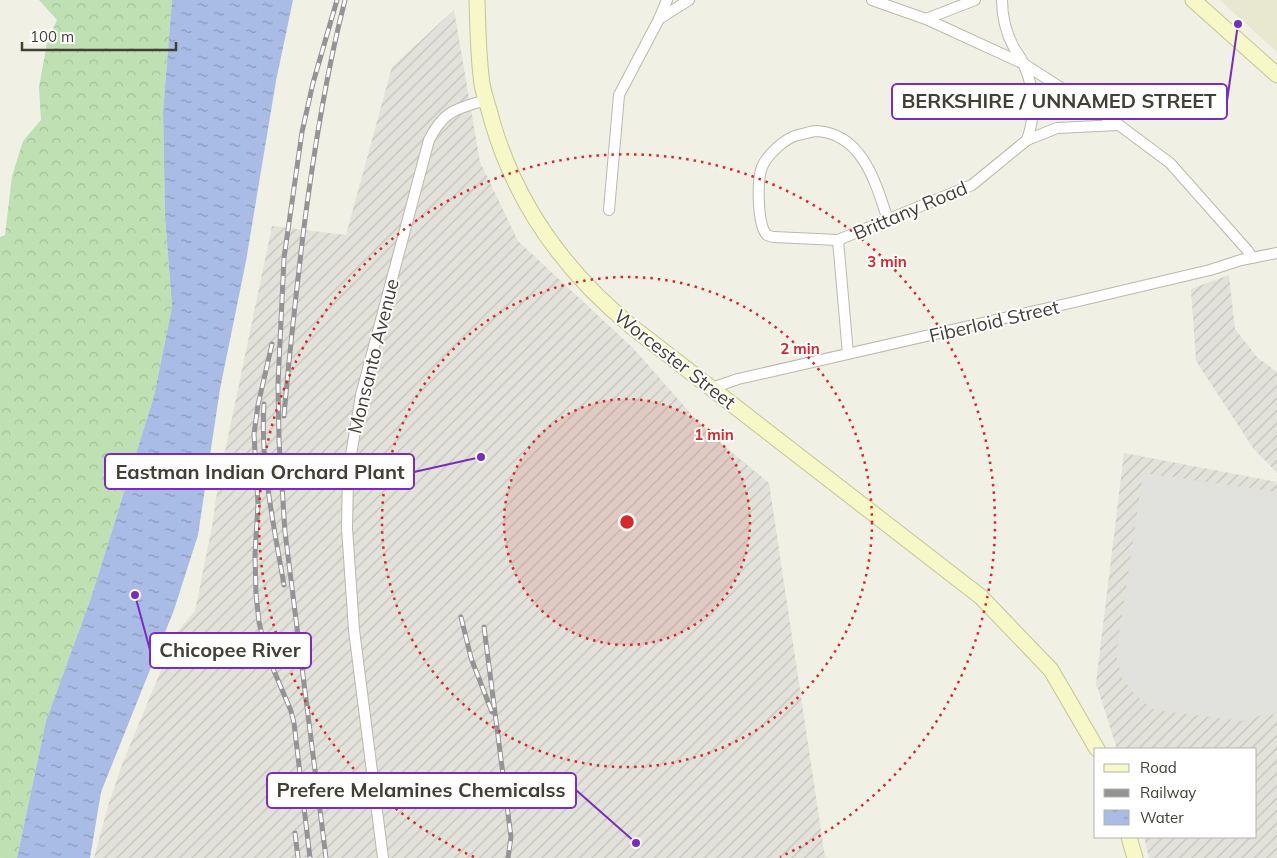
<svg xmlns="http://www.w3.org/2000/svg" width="1277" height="858" font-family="Mulish,sans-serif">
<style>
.industrial{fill:url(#industrial-furrows)}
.education{fill:#e8e7d0}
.forest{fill:url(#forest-crowns)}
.parking{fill:#e1e1dd}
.water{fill:url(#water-ripples)}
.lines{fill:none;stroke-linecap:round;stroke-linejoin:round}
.minor-casing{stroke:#bab9a9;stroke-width:12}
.secondary-casing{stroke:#c4c595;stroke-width:17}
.minor{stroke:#fff;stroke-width:10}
.secondary{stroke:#f6f8c8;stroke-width:15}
.rail-casing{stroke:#949494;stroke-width:5}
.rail{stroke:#fff;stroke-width:3;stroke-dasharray:9;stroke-linecap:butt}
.ring{fill:none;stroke:#d62828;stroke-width:2.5;stroke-dasharray:2.5 5}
.labels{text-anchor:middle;stroke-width:4;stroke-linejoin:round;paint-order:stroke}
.street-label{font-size:19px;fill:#424035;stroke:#fff}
.centre{fill:#d62828;stroke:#fff;stroke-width:2.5}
.ring-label{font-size:15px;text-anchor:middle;font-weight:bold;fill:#d62828;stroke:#fff;stroke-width:4;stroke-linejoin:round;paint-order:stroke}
.leader{fill:none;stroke:#7b2cbf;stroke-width:2}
.callout-dot{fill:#7b2cbf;stroke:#fff;stroke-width:2}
.callout{fill:#fff;stroke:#7b2cbf;stroke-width:2}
.callout-label{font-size:20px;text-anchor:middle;font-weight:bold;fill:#424035}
</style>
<defs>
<pattern id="industrial-furrows" width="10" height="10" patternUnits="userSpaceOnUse" patternTransform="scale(1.25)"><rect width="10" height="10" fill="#e2e1da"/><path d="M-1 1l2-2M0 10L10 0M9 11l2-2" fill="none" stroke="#c3c2bc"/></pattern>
<pattern id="forest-crowns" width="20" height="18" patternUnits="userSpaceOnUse" patternTransform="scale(1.25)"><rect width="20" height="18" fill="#bfe0b2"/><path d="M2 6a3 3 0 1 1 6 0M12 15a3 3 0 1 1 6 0" fill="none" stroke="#a5c19a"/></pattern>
<pattern id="water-ripples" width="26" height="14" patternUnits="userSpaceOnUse" patternTransform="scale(1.25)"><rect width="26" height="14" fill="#a8bce6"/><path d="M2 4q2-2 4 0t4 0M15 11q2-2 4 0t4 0" fill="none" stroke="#8a9abb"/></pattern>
</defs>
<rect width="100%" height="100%" fill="#f0f0e5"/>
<g class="industrial">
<polygon points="454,10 480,162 518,241 634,349 706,431 769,483 825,857 830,858 94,858 108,806 123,762 177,632 195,611 212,527 218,485 272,226 346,235 392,67"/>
<polygon points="1229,275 1235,329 1257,357 1277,372 1277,473 1253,448 1196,361 1191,289"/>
<polygon points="1124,453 1277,482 1277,858 1149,858 1144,837 1256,837 1256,749 1117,749 1096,683"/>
</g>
<polygon class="education" points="1220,0 1277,0 1277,52"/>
<polygon class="forest" points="39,0 172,0 163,112 165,216 172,307 154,396 91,598 46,721 17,858 0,858 0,237 5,235 12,176 23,141 41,120 39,87 47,43 57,20"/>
<polygon class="parking" points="1143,473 1277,492 1277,715 1267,714 1241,721 1154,710 1135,695 1122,678 1116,655"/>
<polygon class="water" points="172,0 293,0 276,81 246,261 220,389 198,535 174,610 101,792 90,858 17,858 46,721 91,598 154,396 172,307 165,216 163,112"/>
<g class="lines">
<defs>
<g id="minor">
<polyline points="872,0 926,19 1024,64 1119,125 1170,163 1248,251 1252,258"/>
<path d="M1002 0C1002 17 1006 33 1014 48 1018 54 1022 59 1024 65 1035 90 1036 114 1027 140"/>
<polyline points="659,19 689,0"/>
<polyline points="926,19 975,0"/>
<polyline points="609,210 619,95 659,19 667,0"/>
<path d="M888 220C876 184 863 134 817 131 811 131 804 134 798 135 785 138 767 155 762 167 757 180 757 225 767 235 769 236 772 237 774 237L838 240 972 185 1027 140 1057 128 1119 125"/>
<polyline points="838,240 848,354"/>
<polyline points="712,388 738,379 1066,304 1210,270 1241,260 1277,253"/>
<path d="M383 858 354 630 347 528 348 473 361 395 429 140C444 110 456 109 486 100"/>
</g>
<g id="secondary">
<path d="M477 0C478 28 478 56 482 84 484 96 489 108 492 121 516 204 564 271 631 326L981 597 1051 670 1097 749"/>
<polyline points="1193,0 1277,75"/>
<polyline points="1129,837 1135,858"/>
</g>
</defs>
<use href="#minor" class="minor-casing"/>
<use href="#secondary" class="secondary-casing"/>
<use href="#minor" class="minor"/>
<use href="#secondary" class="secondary"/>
<defs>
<g id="rail">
<polyline points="272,344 258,405 254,434 258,504 255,555 256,594 259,622 266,652 291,711 294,723 310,858"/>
<path d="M264 404C260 462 274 527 284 585"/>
<path d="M284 416C289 356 296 295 303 235 313 156 325 77 345 0"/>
<polyline points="461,617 471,658 492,712"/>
<polyline points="484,627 511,837 508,858"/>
<polyline points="295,833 298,858"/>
<polyline points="326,858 285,532 279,440 278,384 284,258 302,132 313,83 337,0"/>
</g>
</defs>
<use href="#rail" class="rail-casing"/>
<use href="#rail" class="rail"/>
</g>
<circle cx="627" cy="522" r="123" fill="#d62828" fill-opacity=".12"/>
<g class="ring">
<circle cx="627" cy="522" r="123"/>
<circle cx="627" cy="522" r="245"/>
<path d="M474 857A368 368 0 1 1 780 857"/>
</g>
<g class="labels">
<g class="street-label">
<text transform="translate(910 210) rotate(-23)" y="7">Brittany Road</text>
<text transform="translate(994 321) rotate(-13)" y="7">Fiberloid Street</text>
<text transform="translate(373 356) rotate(-76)" y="7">Monsanto Avenue</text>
<text transform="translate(675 359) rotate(38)" y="7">Worcester Street</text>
</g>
</g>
<circle cx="627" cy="522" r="8" class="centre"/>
<g class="ring-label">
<text x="887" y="267">3 min</text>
<text x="800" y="354">2 min</text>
<text x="714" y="440">1 min</text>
</g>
<path class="leader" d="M1238 24L1227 101M481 457L414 472M135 595L150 650M636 843L576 790"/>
<g class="callout-dot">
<circle cx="1238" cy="24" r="5"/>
<circle cx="481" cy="457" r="5"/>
<circle cx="135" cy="595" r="5"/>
<circle cx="636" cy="843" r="5"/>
</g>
<g class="callout">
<rect x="892" y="84" width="335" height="35" rx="5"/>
<rect x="105" y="454" width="309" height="35" rx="5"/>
<rect x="150" y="633" width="161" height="35" rx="5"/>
<rect x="267" y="773" width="309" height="35" rx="5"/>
</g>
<g class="callout-label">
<text x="1059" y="108">BERKSHIRE / UNNAMED STREET</text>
<text x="260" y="479">Eastman Indian Orchard Plant</text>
<text x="230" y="657">Chicopee River</text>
<text x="421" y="797">Prefere Melamines Chemicalss</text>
</g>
<rect x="1094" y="748" width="162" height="90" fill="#ffffff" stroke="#b3b3ae"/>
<rect x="1104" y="764" width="25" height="8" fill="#f6f8c8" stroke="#b3b3ae"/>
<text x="1140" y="773" font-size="15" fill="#424035">Road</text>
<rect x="1104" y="789" width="25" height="8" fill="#949494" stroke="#b3b3ae"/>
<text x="1140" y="798" font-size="15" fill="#424035">Railway</text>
<rect x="1104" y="810" width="25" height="15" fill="url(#water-ripples)" stroke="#b3b3ae"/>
<text x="1140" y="823" font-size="15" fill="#424035">Water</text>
<path d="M22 42v8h154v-8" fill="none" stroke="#424035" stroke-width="2.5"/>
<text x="30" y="42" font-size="15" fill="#424035" stroke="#ffffff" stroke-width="4" paint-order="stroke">100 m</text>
</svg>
